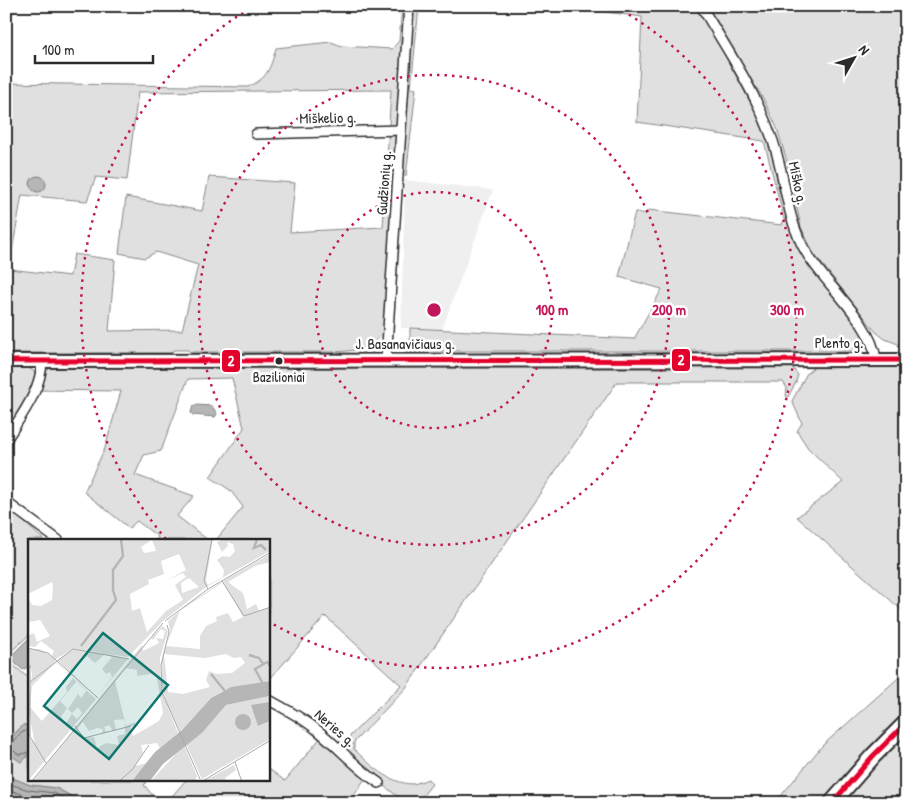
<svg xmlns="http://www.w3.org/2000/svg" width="912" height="809" font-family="'Patrick Hand',sans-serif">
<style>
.built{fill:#efefef}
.green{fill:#e0e0e0;stroke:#868686;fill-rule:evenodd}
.water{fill:#b6b6b6;stroke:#7e7e7e}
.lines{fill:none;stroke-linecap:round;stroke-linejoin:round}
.shore{stroke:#636363;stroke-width:1}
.minor-casing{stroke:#2b2b2b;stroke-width:12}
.secondary-casing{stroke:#2b2b2b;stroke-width:16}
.trunk-casing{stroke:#2b2b2b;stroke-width:19}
.minor{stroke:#fff;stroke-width:9}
.secondary{stroke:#fff;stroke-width:12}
.trunk{stroke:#fff;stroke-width:15}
.bus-1-casing{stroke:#fff;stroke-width:9}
.bus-1{stroke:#e4002b;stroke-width:5}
.ring{fill:none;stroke:#c2185b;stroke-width:2.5;stroke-dasharray:2.5 5}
.bus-dot{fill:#2b2b2b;stroke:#fff;stroke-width:2}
.labels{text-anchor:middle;stroke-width:5;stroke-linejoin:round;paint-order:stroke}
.bus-label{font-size:14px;fill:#2b2b2b;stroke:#fff}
.street-label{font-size:15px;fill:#2b2b2b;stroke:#fff}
.inset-river{fill:none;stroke:#b6b6b6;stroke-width:2.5}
.inset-road{fill:none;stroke:#aaa;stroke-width:1}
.view{fill:#0f766e;fill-opacity:0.15;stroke:#0f766e;stroke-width:2.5}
.inset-edge{fill:none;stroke:#2b2b2b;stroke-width:2.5}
.centre{fill:#c2185b;stroke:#fff;stroke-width:2.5}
.ring-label{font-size:15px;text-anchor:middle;font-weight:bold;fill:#c2185b;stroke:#fff;stroke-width:5;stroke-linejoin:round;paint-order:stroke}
.line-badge{stroke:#fff;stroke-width:2}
.badge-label{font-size:14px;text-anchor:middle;font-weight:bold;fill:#fff}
</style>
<rect width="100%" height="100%" fill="#fff"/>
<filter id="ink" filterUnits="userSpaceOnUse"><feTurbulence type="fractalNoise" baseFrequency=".02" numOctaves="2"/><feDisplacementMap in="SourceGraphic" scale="10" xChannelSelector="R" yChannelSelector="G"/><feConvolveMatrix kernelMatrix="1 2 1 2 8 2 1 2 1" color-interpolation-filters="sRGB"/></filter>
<g filter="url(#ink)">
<polygon class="built" points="405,180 493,190 442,329 401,328"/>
<g class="green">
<path d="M402 6H405L384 330C373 350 357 350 336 352H190L188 350H173L172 353H6V83L248 87C268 78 270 69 276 48L331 42 342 46 392 49 399 41ZM391 90 383 227 290 232 295 183 209 177 202 211 126 197 119 253 145 258 156 252 198 265 182 330 109 331 115 260 74 254 70 276 9 269 22 195 87 201 96 177 127 180 138 92Z"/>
<polygon points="414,6 419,6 411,88 416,89 406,176 401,174"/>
<polygon points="564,6 695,6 717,41 760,120 774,159 778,187 791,228 801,251 810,266 862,333 867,347 862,351 424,351 410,344 410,328 634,339 662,289 619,277 635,212 647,214 648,210 782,225 784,219 764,141 637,122 642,17"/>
<polygon points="706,6 906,6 906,347 885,339 876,332 814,254 801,227 786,158 777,128 764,100"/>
<polygon points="822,366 906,366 906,614 797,517 843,482 808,448 797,431 802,423 792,401 807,373 814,367"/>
<path d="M6 367H27L36 373H45L50 368 63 367H792L798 375 796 382 788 397 786 396 787 388 783 382H617L405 689 354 742V749C369 764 390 784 413 784 418 783 423 781 428 779L432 784 417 803H406L387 788 366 777 349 803H166L186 780H269V769L285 781 321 737 336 750 401 685 325 616 269 680V540H216L243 507 230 490 210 477 244 428 232 378 188 379 161 451 144 455 135 475 194 496 177 516 208 540H156L158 537 137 521 129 528 84 492 105 448 121 391 33 390 6 432Z"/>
<polygon points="6,506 44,540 29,540 29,635 6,656"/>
<polygon points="6,659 26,676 29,674 29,725 23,725 6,743"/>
<path d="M906 671V711C875 740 847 770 821 803H775L822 746Z"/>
<polygon points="906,734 906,788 894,803 843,803 884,755"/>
<polygon points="6,750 10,755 23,761 29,754 29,780 148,780 144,785 159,803 93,803 78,797 73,797 56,788 30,785 10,777 6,778"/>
</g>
<g class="water">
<circle cx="38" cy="184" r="8"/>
<polygon points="195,405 212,406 217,414 215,417 193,415 191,413 193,406"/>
<polygon points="29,638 29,666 23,670 10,659 10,657"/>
<path d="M23 725 29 726C29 738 33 756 21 762 12 756 6 754 6 743Z"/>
<polygon points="10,777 30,785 56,788 72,797 78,797 93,803 6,803 6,778"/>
</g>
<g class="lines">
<g class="shore">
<path d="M29 730C20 731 14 740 9 747L19 755 29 752"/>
<polyline points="6,783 29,790 54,793 71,802 80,803"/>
<polyline points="6,789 28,796 52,799 59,803"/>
</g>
<defs>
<g id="minor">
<path d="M701 6C726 47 753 88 770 133 786 172 784 215 806 252 826 286 871 321 876 359"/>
<polyline points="256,134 401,130"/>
<polyline points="386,361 409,6"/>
<path d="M6 440C22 414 41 391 42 361"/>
<polyline points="6,502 58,540"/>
<path d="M269 700C285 709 301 717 316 729 338 746 356 768 379 783"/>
</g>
<polyline id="secondary" points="6,361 906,360"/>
<polyline id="trunk" points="832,803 873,756 906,723"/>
</defs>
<use href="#minor" class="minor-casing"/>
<use href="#secondary" class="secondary-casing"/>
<use href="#trunk" class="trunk-casing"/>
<use href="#minor" class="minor"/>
<use href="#secondary" class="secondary"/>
<use href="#trunk" class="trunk"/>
<defs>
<g id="bus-1">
<polyline points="6,361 906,360"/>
<polyline points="832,803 873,756 906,723"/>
</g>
</defs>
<use href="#bus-1" class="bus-1-casing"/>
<use href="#bus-1" class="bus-1"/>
</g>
</g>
<g class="ring">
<circle cx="434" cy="310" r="118"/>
<circle cx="434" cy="310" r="235"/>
<path d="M166 539A353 353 0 0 1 252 7M616 7A353 353 0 0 1 271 623"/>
</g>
<circle class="bus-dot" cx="279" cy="361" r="4.5"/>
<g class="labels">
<g class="bus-label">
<text x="279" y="382">Bazilioniai</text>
</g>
<g class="street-label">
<text transform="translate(328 118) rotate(-1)" y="5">Miškelio g.</text>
<text transform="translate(384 183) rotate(-86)" y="5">Gudžionių g.</text>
<text transform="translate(798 183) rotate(78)" y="5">Miško g.</text>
<text x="839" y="348">Plento g.</text>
<text x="405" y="349">J. Basanavičiaus g.</text>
<text transform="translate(335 728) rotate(41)" y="5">Neries g.</text>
</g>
</g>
<g transform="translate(28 539)">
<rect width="242" height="242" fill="#fff"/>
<path d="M0 0H185L178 41 180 46 195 38 196 31 189 21 194 17 202 18 207 12 205 5 199 3 200 7 194 13 189 3 196 0H242V12L178 48 135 82 100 118 45 110 28 120 27 123 68 160 0 242V195L7 205 0 169 4 135 3 129 0 131V110H11L24 117 26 112 13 102 7 108 0 107 1 96 6 94 9 103 22 97 12 81 0 83V59L4 66 13 67 24 61 25 47 24 43 0 55ZM124 1 128 12 116 14 113 8ZM151 15 158 31 139 41 155 34 158 38 147 46 155 61 138 72 119 93 112 69 104 72 102 55 121 45 120 41 136 35 133 22ZM161 39 171 48 154 54 153 44ZM28 123 45 139 38 148 39 153 14 182 2 168 4 147ZM49 142 59 151 53 159 50 155 40 170 44 174 50 168 54 174 49 180 44 175 38 184 33 178 39 169 32 162ZM242 15V23L227 27 200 43 215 54 219 70 228 65 231 72 242 68V142L196 151 183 159 152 193 138 164 134 145V120L142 92 140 82 160 65 192 44H194L152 72 138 107 172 110V97L178 87 189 82 188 78 200 74 205 83 215 78 195 42ZM136 115 177 119 198 115 206 119 213 118 217 124 204 134 188 135 181 132 178 141 182 148 155 155 140 153ZM134 87 140 92 132 119 133 151 150 194 132 209 129 204 113 206 115 214 107 227 119 224 103 242 4 243 114 106 115 112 131 104 128 99 135 100 137 92 133 90 125 101 123 99ZM97 129 109 131V137L128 134 135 174 131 182 105 197 102 188 107 186V183L98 187 87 142ZM97 180V195L89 197 91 206 78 204 69 209 66 198 54 199 49 190 55 183 61 192 69 189 75 190 74 194 78 193 76 188 81 186 85 192 88 191 86 181ZM46 110 70 113 100 120 70 156 84 138 82 133 78 135 74 130 84 118 77 115 67 124 59 117 51 124 43 133 56 146 29 121ZM242 157V169L240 163 233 186 242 182V200L174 240 158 205 175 193 198 166ZM156 206 169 237 167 242 122 243ZM206 226 208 231 197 239 198 242 174 243Z" fill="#e0e0e0" fill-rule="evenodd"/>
<path d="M242 142V157L198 166 175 193 135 225 122 242 103 243 127 213 154 191 183 159 203 148ZM242 163V182L230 187 223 166ZM207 183a8 8 0 1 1 16 0a8 8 0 1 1-16 0Z" fill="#b6b6b6"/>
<path class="inset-river" d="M229 0 226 9 233 6 238 11M53 107 88 61 85 51V31L95 17 93 0M221 116 231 119 236 126M183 135 197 152M235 145 227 130 239 123 243 128"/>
<path class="inset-road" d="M194 42 216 77 243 68M180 50 176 42 184 0M137 82 180 50 243 13M139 86 141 93 133 126 134 153 172 240M0 109 20 114 70 159M2 143 45 110 101 120M47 187 56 199 103 187M0 194 18 224M2 197V126M207 223 214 243M3 243 135 84M90 243 104 231 121 206M173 243 243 201"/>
<path class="view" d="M75 94 140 146 81 220 16 167Z"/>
<rect width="242" height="242" class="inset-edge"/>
</g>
<circle cx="434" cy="310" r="8" class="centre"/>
<g class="ring-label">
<text x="552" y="315">100 m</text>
<text x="669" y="315">200 m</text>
<text x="787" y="315">300 m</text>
</g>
<g class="line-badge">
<rect x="671" y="348" width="20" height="24" rx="5" fill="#e4002b"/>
<rect x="221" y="349" width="20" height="24" rx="5" fill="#e4002b"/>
</g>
<g class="badge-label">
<text x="681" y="365">2</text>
<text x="231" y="366">2</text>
</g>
<rect width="912" height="809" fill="none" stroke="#fff" stroke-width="25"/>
<rect x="12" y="12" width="887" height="784" fill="none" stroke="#2b2b2b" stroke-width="2" filter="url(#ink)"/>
<g transform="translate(854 58) rotate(51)" stroke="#ffffff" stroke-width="4" paint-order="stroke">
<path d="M0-4L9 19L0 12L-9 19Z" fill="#2b2b2b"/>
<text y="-8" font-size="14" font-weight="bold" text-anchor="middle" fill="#2b2b2b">N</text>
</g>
<path d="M35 55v8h118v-8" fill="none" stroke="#2b2b2b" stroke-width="2.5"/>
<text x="42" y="55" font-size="15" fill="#2b2b2b" stroke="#ffffff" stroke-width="4" paint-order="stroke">100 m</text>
</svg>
